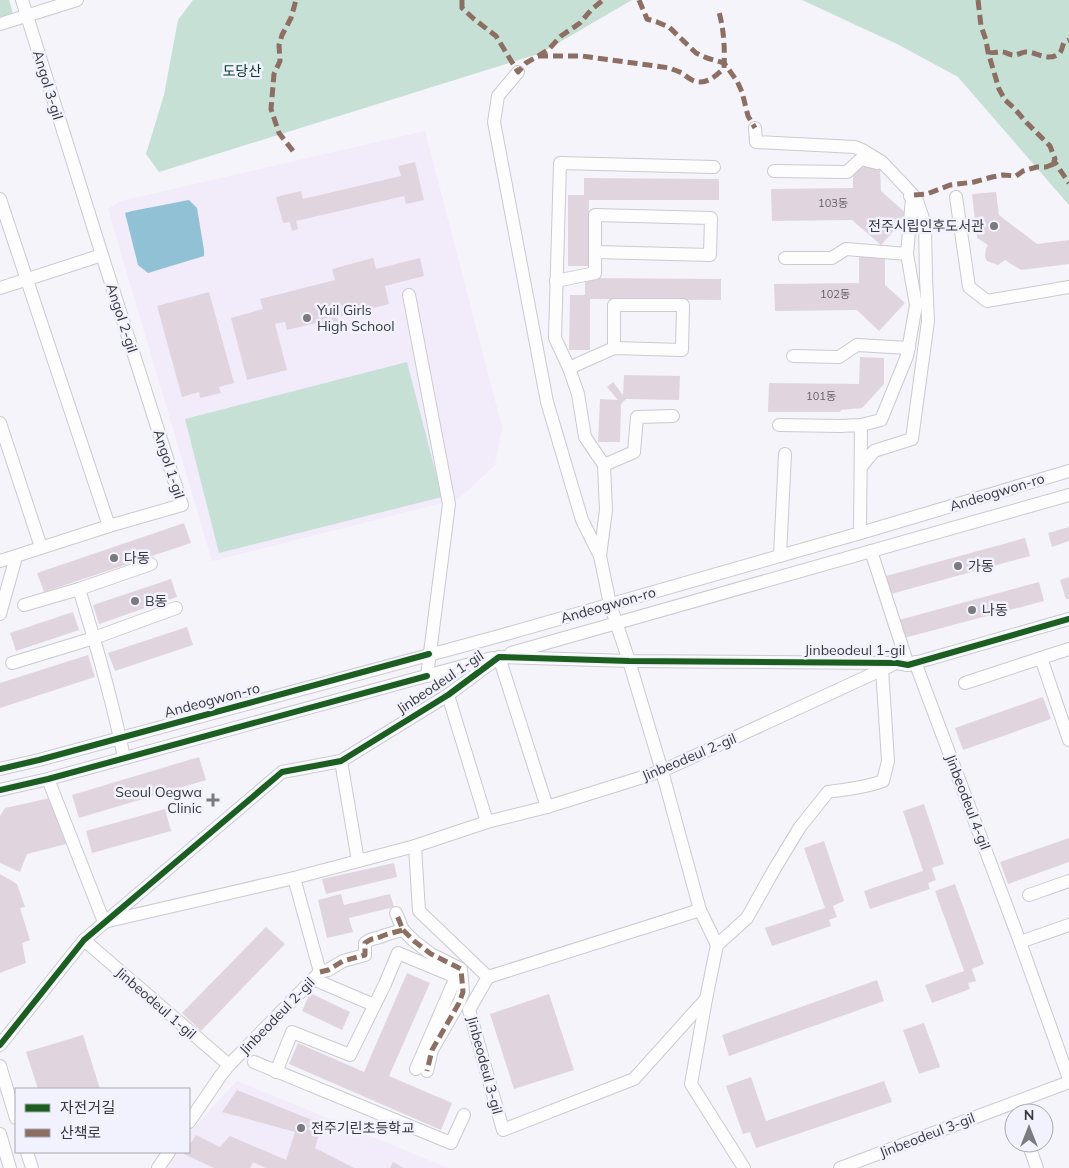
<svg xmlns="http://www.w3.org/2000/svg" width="1069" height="1168" font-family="Mulish,'Noto Sans KR',sans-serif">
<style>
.education{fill:#f2ebf9}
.green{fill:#c6e0d6}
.water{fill:#91c1d4}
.building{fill:#e0d5df}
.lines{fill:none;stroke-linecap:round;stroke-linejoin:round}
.minor-casing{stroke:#cacacf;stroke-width:14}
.minor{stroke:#fdfdfe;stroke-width:12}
.quiet{stroke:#8d6e63;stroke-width:5;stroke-dasharray:10 5;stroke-linecap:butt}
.cycleway-casing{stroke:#f1f2fd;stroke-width:9}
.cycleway{stroke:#1b5e20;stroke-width:6}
.poi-dot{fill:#7a7a7f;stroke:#f1f2fd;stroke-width:2}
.labels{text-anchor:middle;stroke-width:5;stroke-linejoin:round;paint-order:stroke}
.number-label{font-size:11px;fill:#625f66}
.park-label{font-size:14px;fill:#003725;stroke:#f1f2fd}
.street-label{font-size:14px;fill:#38383d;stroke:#f1f2fd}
.poi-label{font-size:14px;fill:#38383d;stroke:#f1f2fd;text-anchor:start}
</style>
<rect width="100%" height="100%" fill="#f4f4fa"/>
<g class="education">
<polygon points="425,131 502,427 495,465 475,484 458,499 212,561 108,209 121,201"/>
<polygon points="237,1081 448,1168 155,1168 171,1152 189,1152 189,1133"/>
</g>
<g class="green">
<polygon points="0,0 9,0 14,17 0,21"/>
<polygon points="193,0 632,0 541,53 159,172 146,154 164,95 178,20"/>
<polygon points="802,0 1069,0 1069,205 958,77 899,45"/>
<polygon points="407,362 442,497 219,553 185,419"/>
</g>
<polygon class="water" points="189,200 197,208 204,250 204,256 148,273 138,265 125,213 132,211"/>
<g class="building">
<polygon points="415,162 424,200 406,204 404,196 296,221 298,229 292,231 290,222 283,223 276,197 301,191 303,199 401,176 398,166"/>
<polygon points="880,166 881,191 908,215 881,245 852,220 772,221 771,189 853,188 853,167"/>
<polygon points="584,178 719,179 719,200 589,200 588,266 568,266 568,195 584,195"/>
<polygon points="996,192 999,215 1037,244 1069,240 1069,264 1021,270 1005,260 998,265 987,261 985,257 986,248 988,245 977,238 972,194"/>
<polygon points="859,257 885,257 885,285 905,303 879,331 857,310 775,311 774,284 859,283"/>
<polygon points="373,258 376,269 420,258 424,276 385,286 389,304 337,317 339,325 318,330 316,323 287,330 285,322 275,324 287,370 247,380 231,318 263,309 260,299 335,280 332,269"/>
<polygon points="585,278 721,279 721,300 590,299 590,350 569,350 570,295 585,295"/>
<polygon points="209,292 234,383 219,387 221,393 200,398 199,392 182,397 157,306"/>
<polygon points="860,357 884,358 884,384 862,408 841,410 840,412 768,412 769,383 859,384"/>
<polygon points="624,375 680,376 679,400 626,399 621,404 620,442 598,442 600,399 618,400 607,387 613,382 623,395"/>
<polygon points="184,523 191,543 44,592 37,573"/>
<polygon points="1069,527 1069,541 1052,547 1048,533"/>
<polygon points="1025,538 1030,556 891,594 886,576"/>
<polygon points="1069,577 1069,599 1066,599 1060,580"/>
<polygon points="171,579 177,597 99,624 93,605"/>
<polygon points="1039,582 1044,601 904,638 899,620"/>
<polygon points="73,612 79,630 16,651 10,633"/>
<polygon points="187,627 193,645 115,671 108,653"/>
<polygon points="88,655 95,677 0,708 0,683"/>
<polygon points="1043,697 1051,719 963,750 955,728"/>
<polygon points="199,757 206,780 79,818 72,795"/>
<polygon points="50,798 66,844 27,854 20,872 0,863 0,816 5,808"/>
<polygon points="924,804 944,864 932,868 936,880 928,883 930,889 870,909 864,891 923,871 903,811"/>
<polygon points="165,809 171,831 92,853 86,831"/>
<polygon points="1069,838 1069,862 1008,884 1000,862"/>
<polygon points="824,841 844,901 833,906 837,917 829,920 831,926 772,946 765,928 825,908 804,848"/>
<polygon points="394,863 397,877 326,894 322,879"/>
<polygon points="0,874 17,884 25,907 20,908 30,940 22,943 26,963 0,973"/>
<polygon points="955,884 984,964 972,969 976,981 968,983 970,989 932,1003 925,985 964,971 935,891"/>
<polygon points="341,894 344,905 390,894 394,907 349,918 353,932 327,938 318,900"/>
<polygon points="266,927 285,944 201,1031 182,1013"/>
<polygon points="407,973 430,983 389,1076 452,1103 441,1130 289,1064 298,1043 364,1072"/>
<polygon points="877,980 884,1001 729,1056 722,1035"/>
<polygon points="310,993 350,1012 342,1030 302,1011"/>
<polygon points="549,994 574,1070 514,1089 490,1014"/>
<polygon points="924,1023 940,1067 919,1074 903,1030"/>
<polygon points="83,1035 100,1089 38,1089 26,1052"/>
<polygon points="751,1077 766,1121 884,1081 892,1102 756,1148 750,1132 743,1134 726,1086"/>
<polygon points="237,1090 322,1124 315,1148 354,1168 266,1168 253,1162 250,1168 214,1168 184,1154 185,1152 189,1152 189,1146 196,1135 220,1147 230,1136 286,1160 295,1132 222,1112"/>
<polygon points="393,1162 404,1168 390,1168"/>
</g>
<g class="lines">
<defs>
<g id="minor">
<polyline points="0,24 77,0"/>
<polyline points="518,72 498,96 494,122 547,402 582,520 600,556 610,604 629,661 662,771 700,910 717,945"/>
<polyline points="755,128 756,142 855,147 864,151 882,162 916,198 925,224 926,278 928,321 912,439 874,451 861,467"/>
<polyline points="774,171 847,172 861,159 877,163"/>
<polyline points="956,197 969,287 987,301 1069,287"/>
<polyline points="0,199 109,526"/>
<polyline points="785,258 832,258 846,249 907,254"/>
<polyline points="556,281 595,273 595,215 711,218 710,255 595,252"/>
<polyline points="0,288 102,255"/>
<polyline points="409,295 449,504 427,676"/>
<polyline points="793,356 839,357 857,345 909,348"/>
<polyline points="569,368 614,348 614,305 683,305 682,350 614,348"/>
<polyline points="0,423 41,547"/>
<polyline points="779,425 840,426 861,425 860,533"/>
<polyline points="861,425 881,420 907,356 916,305 907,254 912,199 910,196"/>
<polyline points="604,465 585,437 578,394 569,368 555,338 560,163 714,167"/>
<polyline points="871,551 908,665"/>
<polyline points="600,556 606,510 604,465 634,452 637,417 673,416"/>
<polyline points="780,556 785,454"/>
<polyline points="0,561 109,526 182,505 102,255 22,0"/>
<path d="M79 589C96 644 113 701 124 758"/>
<polyline points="24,605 79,589 151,564"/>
<polyline points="0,614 16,557"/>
<polyline points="511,653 1069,495"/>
<polyline points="499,657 547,807"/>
<polyline points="1041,658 1069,649"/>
<polyline points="915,662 1020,942 1069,1079"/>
<polyline points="12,663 94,638 176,608"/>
<polyline points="965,683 1041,658 1069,740"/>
<polyline points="448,695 487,822"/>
<polyline points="341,761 358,861"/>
<polyline points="0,769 39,760 492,638 864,532 1069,471"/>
<polyline points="48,779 104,922 294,878 415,846 487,822 547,807 662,771 892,665"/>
<polyline points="0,790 48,779 492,658"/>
<polyline points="415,846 419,911 488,977"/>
<polyline points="1029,895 1069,881"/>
<polyline points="700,910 488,977 469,1010 503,1130 634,1079 706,999"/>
<polyline points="403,930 414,941 431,954 461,969 463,992 459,1003 432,1050 427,1071"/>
<polyline points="84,940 229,1065"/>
<polyline points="1020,942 1069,925"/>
<path d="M320 972 328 970 343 961 365 955V943C373 937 372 940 380 937 387 934 395 932 403 930L396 913"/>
<polyline points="313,979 374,1005"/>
<polyline points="0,1045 84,940 282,772 341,761 448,695 499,657 629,661 897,663 908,665 1069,619"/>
<polyline points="254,1062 451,1143 464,1115"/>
<polyline points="0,1066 16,1118"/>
<polyline points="276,1072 292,1032 350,1055 385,984 398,953 456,977 416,1069"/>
<polyline points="189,1122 221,1075 229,1065 320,972 294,878"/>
<polyline points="0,1134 10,1168"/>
<polyline points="1028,1143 1037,1168"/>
<polyline points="27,1152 32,1168"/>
<polyline points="158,1168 169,1152"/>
<path d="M744 1168 691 1084 706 999 717 945 747 918 775 868 800 827 828 792C847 789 865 788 883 781L888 761 882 669"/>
<polyline points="840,1168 1069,1082"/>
</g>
</defs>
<use href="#minor" class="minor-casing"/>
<use href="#minor" class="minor"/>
<g class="quiet">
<polyline points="462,0 462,8 474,19 496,36 518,72 526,63 548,50 561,36 580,23 591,10 603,0"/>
<polyline points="639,0 647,19 657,22 669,27 696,53 707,58 724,63 737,81 742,92 748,116 755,128"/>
<polyline points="978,0 981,26 986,40 988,52 999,89 1005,100 1014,108 1027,123 1050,146 1055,159 1054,161 1069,183"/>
<path d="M988 52C994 54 998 51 1003 52 1006 52 1011 56 1015 55 1018 55 1022 52 1026 52 1037 52 1046 61 1057 55 1062 53 1062 47 1064 42L1069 40"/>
<path d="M538 56H582L670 68C674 70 678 71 682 73 685 75 688 78 692 80 705 86 715 77 724 68 725 50 724 30 719 12"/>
<polyline points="293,151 279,133 271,109 274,74 280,61 279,45 282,35 291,18 296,0"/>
<polyline points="914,195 927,194 950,185 974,182 992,177 1003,175 1016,176 1023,171 1037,167 1046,167 1054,164 1054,161"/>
<polyline points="403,930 414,941 431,954 461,969 463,992 459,1003 432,1050 427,1071"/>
<path d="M320 972 328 970 343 961 365 955V943C373 937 372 940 380 937 387 934 395 932 403 930L396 913"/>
</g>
<defs>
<g id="cycleway">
<polyline points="0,769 39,760 429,654"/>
<polyline points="0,790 48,779 427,676"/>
<polyline points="0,1045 84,940 282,772 341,761 448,695 499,657 629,661 897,663 908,665 1069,619"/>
</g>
</defs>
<use href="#cycleway" class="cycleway-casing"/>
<use href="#cycleway" class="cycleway"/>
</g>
<g class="poi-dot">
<circle cx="994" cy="226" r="5"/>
<circle cx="307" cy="318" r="5"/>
<circle cx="114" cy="558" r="5"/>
<circle cx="958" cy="566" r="5"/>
<circle cx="135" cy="601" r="5"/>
<circle cx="972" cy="610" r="5"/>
<path d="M210.5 792.5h5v5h5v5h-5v5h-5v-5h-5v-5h5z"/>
<circle cx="301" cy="1128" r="5"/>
</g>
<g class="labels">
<g class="number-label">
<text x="833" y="207">103동</text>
<text x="835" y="298">102동</text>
<text x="821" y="400">101동</text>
</g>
<g class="park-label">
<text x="242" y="76">도당산</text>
</g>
<g class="street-label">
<text transform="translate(48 85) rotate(73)" y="5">Angol 3-gil</text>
<text transform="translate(122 318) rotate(72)" y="5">Angol 2-gil</text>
<text transform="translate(169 464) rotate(72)" y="5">Angol 1-gil</text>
<text transform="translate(997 492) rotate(-17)" y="5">Andeogwon-ro</text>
<text transform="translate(608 605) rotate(-16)" y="5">Andeogwon-ro</text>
<text x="855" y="655">Jinbeodeul 1-gil</text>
<text transform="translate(440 682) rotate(-34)" y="5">Jinbeodeul 1-gil</text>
<text transform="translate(212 700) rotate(-15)" y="5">Andeogwon-ro</text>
<text transform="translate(689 757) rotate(-23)" y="5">Jinbeodeul 2-gil</text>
<text transform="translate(968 802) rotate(69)" y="5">Jinbeodeul 4-gil</text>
<text transform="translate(156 1003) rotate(41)" y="5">Jinbeodeul 1-gil</text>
<text transform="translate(277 1016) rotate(-46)" y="5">Jinbeodeul 2-gil</text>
<text transform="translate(485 1065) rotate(75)" y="5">Jinbeodeul 3-gil</text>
<text transform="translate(927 1135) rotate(-21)" y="5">Jinbeodeul 3-gil</text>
</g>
<g class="poi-label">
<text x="984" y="231" text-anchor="end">전주시립인후도서관</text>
<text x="317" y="315">Yuil Girls<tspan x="317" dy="16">High School</tspan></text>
<text x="124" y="563">다동</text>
<text x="968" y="571">가동</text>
<text x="145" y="606">B동</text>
<text x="982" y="615">나동</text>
<text x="202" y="797" text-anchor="end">Seoul Oegwa<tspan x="202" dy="16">Clinic</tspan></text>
<text x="311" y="1133">전주기린초등학교</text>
</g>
</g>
<rect x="15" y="1088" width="175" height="65" fill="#f1f2fd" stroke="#a7a8b0"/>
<rect x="25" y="1104" width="25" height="8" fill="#1b5e20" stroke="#a7a8b0"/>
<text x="60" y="1113" font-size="15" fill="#38383d">자전거길</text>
<rect x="25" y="1129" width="25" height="8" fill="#8d6e63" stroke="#a7a8b0"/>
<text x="60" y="1138" font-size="15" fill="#38383d">산책로</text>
<g transform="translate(1029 1128)"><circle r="24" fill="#f1f2fd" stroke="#a7a8b0"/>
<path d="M0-4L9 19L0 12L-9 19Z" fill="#7a7a7f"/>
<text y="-8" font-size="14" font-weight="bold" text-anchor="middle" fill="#38383d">N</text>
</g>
</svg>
